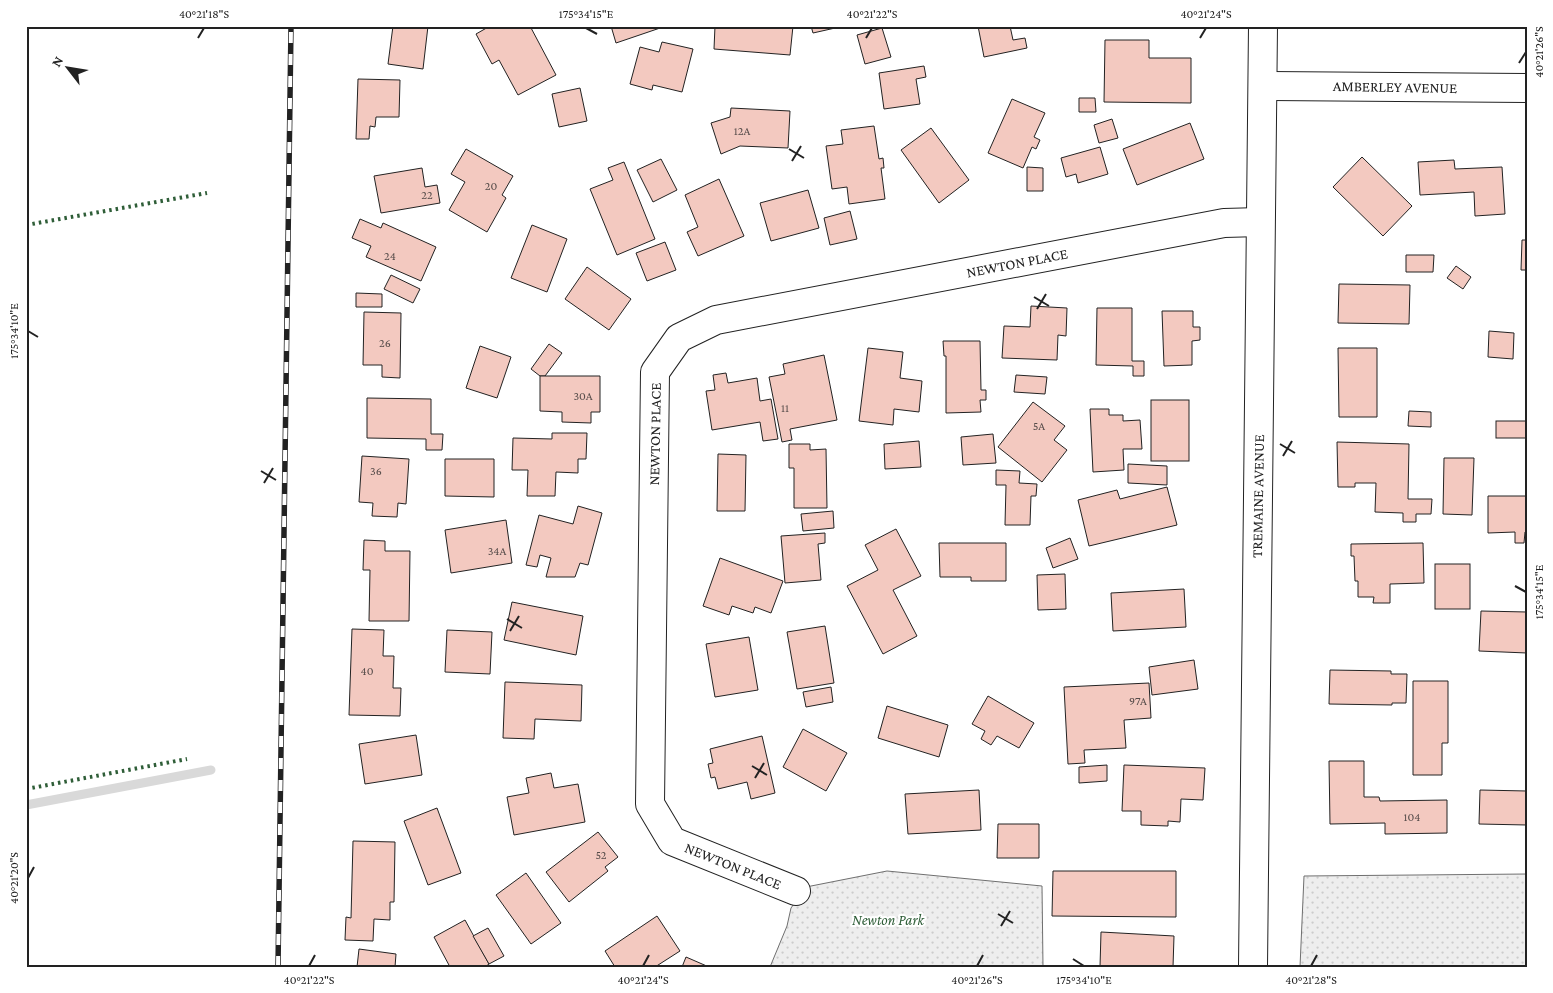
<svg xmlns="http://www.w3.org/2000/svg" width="1553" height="993" font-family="'Crimson Pro',serif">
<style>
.park{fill:url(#park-dots);stroke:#6f6f6f}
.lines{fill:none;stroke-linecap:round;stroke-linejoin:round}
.stream{stroke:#d9d9d9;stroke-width:9}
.building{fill:#f3c9c0;stroke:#222}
.minor-casing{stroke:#222;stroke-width:30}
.major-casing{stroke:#222;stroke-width:30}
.minor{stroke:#fff;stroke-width:28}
.major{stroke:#fff;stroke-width:28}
.rail-casing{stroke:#222;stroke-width:5.5}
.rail{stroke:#fff;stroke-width:4;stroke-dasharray:11;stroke-linecap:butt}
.hedge{stroke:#2f5e38;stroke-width:4;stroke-dasharray:2.5 4;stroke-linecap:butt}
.ticks{fill:none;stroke:#222;stroke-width:2}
.labels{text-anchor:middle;stroke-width:4;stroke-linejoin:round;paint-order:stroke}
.number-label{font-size:12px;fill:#564c4a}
.street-label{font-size:15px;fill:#222;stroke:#fff}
.park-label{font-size:15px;font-style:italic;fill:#2f5e38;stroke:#fff}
.neatline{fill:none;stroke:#222;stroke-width:2}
.ticks-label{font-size:12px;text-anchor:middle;fill:#222}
</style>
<defs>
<pattern id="park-dots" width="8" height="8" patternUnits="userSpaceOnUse" patternTransform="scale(1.25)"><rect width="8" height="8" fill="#eee"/><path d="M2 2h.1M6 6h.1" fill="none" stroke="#ccc" stroke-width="1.8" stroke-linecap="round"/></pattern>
</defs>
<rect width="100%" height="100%" fill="#fff"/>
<g class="park">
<polygon points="887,871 1042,886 1043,967 770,967 787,926 791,908 806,887"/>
<polygon points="1527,874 1527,967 1300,967 1304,876"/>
</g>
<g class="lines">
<polyline class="stream" points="26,805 211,770"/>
</g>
<g class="building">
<polygon points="393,26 428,26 423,69 388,64"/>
<polygon points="490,26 530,26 556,75 518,95 499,60 492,64 476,34"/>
<polygon points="611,26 666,26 616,43"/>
<polygon points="715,26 793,26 790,55 714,49"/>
<polygon points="811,26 844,26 813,33"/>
<polygon points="978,26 1010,26 1013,40 1025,38 1027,48 984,57"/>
<polygon points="882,28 891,57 865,64 857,35"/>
<polygon points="1105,40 1149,40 1149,58 1191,58 1191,103 1104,102"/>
<polygon points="662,42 693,49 682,92 653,85 652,90 630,84 640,47 659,52"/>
<polygon points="924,66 926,77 916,79 920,104 884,109 879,73"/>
<polygon points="358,79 400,80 399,117 376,117 375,127 370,126 369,139 356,139"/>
<polygon points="580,88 587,121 559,127 552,94"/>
<polygon points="1079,98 1095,98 1096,112 1079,112"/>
<polygon points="1012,99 1045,113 1034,137 1040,140 1036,149 1032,147 1023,168 988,153"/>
<polygon points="731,108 790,111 788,148 740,146 721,154 711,123 730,117"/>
<polygon points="1112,119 1118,138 1099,143 1094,125"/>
<polygon points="1190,123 1204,159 1137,185 1123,149"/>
<polygon points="874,126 879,159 883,158 884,168 881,168 885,199 849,204 847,187 832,189 826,146 843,144 841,130"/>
<polygon points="931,128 969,180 939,203 901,150"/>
<polygon points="1100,147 1108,174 1078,183 1076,174 1066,177 1061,158"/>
<polygon points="466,149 513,176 502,195 506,198 487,232 449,210 465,182 451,174"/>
<polygon points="1362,157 1412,206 1383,236 1333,187"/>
<polygon points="661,159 677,190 653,202 637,170"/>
<polygon points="1454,160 1455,169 1502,167 1505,214 1475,216 1474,192 1420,195 1418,162"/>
<polygon points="624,162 655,239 617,255 590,189 613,180 608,168"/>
<polygon points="1027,167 1043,168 1043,191 1027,191"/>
<polygon points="422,168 425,187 437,185 440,203 381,213 374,176"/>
<polygon points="719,179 744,236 698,256 687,232 698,227 685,195"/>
<polygon points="808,190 819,228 771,241 760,203"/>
<polygon points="850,211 857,239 830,245 824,218"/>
<polygon points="360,219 381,228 383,223 436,247 421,281 366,257 371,246 352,238"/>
<polygon points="532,225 567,239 547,292 511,278"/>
<polygon points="1522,240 1527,240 1527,270 1521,270"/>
<polygon points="665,242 676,270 647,281 636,253"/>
<polygon points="1406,255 1434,255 1433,272 1406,272"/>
<polygon points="1456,266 1471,277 1463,289 1447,278"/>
<polygon points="587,267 631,299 609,330 565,299"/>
<polygon points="391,275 420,289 413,303 384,289"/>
<polygon points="1339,284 1410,285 1409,324 1338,323"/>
<polygon points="356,293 382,294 382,307 356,307"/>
<polygon points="1031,306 1067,308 1066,336 1058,335 1057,360 1002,358 1004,326 1030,327"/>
<polygon points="1097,308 1132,308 1132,361 1144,361 1144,376 1133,376 1133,366 1096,365"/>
<polygon points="1162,311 1193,311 1193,327 1200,327 1200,340 1192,341 1192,365 1164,366"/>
<polygon points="364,312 401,313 400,378 382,377 382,365 363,365"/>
<polygon points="1489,331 1514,333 1513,359 1488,357"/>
<polygon points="943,341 980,341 981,390 986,390 986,400 980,400 981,412 946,413 946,356 944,356"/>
<polygon points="549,344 562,353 545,376 540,376 531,369"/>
<polygon points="480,346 511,357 497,398 466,388"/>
<polygon points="868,348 903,352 900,378 922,381 919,412 894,409 893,425 859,421"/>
<polygon points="1338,348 1377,348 1377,417 1339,417"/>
<polygon points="824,355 837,420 790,429 792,440 782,442 769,377 785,374 783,364"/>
<polygon points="726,373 728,383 757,378 760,401 771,399 778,439 763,441 760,422 712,430 706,391 715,390 713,375"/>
<polygon points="1016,375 1047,377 1045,394 1014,392"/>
<polygon points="540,376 600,376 600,412 591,412 591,423 562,422 562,412 540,411"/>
<polygon points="367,398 431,399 431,434 443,434 442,450 426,450 426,439 367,438"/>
<rect x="1151" y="400" width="38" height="61"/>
<polygon points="1033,402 1065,426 1054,440 1067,450 1042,482 998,447"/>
<polygon points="1090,409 1109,409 1109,415 1123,415 1123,421 1140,420 1142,449 1123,449 1124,470 1093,472"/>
<polygon points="1409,411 1431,412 1431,427 1408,426"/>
<rect x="1496" y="421" width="31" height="17"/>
<polygon points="552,433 587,433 586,459 578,459 578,473 556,472 555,496 527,496 528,470 512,470 513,438 552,439"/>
<polygon points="993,434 996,463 963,465 961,437"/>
<polygon points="919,441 921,467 885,469 884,444"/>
<polygon points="1337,442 1409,444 1408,499 1432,499 1431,514 1416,514 1416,522 1403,522 1403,513 1375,512 1376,483 1355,483 1355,487 1338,487"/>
<polygon points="789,444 810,444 810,450 826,449 827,508 794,508 794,468 789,468"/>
<polygon points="718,454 746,455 745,511 717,511"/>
<polygon points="362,456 409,459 406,504 398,503 397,517 372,516 373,503 359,502"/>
<polygon points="1444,458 1474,458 1472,515 1443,514"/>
<polygon points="445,459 494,459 494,497 445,496"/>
<polygon points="1128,464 1167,466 1167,485 1128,483"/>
<polygon points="996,470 1020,471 1019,483 1037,484 1036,496 1031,496 1030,525 1005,525 1006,485 996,485"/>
<polygon points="1167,487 1177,525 1089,546 1078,500 1117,490 1120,499"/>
<polygon points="1488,496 1527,496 1527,532 1525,532 1524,543 1515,543 1515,532 1488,533"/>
<polygon points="578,506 602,513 588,565 580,563 575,577 546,577 551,558 540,555 537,567 526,565 539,515 573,524"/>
<polygon points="833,511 834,528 803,531 801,514"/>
<polygon points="506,520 512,563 451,573 445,530"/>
<polygon points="896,529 921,576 893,590 917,636 883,654 847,586 878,570 865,545"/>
<polygon points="825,533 825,543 818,544 821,580 785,583 781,536"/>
<polygon points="1070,538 1078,559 1053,568 1046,548"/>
<polygon points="364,540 385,541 385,551 410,551 409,621 369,621 370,570 363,570"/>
<polygon points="939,543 1006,543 1006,581 971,581 971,577 940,577"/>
<polygon points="1423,543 1424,583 1390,584 1390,603 1373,603 1374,597 1358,597 1358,581 1355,581 1354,556 1351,556 1351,544"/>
<polygon points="720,558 783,581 771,613 755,607 753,613 732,606 729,615 703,606"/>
<rect x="1435" y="564" width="35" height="45"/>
<polygon points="1065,574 1066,609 1038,610 1037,575"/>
<polygon points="1184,589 1186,627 1113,631 1111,593"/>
<polygon points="512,602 583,616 576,655 504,640"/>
<polygon points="1481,611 1527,612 1527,653 1479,651"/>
<polygon points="825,626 834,683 797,689 787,632"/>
<polygon points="352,629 384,630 383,656 394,656 393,688 401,688 400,716 349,715"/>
<polygon points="447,630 492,632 490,674 445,672"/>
<polygon points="749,637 758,690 715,697 706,644"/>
<polygon points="1194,660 1198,689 1152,695 1149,667"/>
<polygon points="1330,670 1391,671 1391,674 1407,674 1406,703 1392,703 1392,705 1329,704"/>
<polygon points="1413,681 1448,681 1448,743 1442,743 1442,775 1413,775"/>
<polygon points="505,682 582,685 581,721 535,719 534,739 503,738"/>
<polygon points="1149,683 1151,718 1124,720 1126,748 1084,750 1085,763 1068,764 1064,687"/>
<polygon points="831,687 833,702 806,707 803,692"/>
<polygon points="988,696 1034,723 1019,748 997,736 991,745 981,739 985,731 972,724"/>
<polygon points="887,706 948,725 939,757 878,738"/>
<polygon points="803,729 847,753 826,791 783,767"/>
<polygon points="416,735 422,775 365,784 359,744"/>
<polygon points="762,736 775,793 751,799 747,782 718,789 715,777 711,778 708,764 713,763 710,749"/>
<polygon points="1329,761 1364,761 1364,797 1379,797 1380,801 1447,800 1447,833 1385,834 1385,823 1330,824"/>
<polygon points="1107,765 1107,781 1079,783 1079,767"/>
<polygon points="1124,765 1205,768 1203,800 1181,799 1180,822 1168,821 1168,826 1141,825 1141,811 1122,811"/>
<polygon points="551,773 554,788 578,784 585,822 514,835 507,797 529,793 526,778"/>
<polygon points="979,790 981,830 908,834 905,794"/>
<polygon points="1480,790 1527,791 1527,825 1479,824"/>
<polygon points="437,808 461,873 428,885 404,821"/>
<polygon points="998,824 1039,824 1039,858 997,858"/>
<polygon points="598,832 618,857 605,867 608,871 569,902 546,872"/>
<polygon points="353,841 395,842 394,902 390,902 390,920 374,919 373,941 345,940 346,917 351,918"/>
<polygon points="1053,871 1176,871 1176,917 1052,916"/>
<polygon points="526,873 561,923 531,944 496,895"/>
<polygon points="657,916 680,951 655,967 615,967 605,951"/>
<polygon points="465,920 489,964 485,967 450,967 434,937"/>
<polygon points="488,928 504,956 489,964 473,936"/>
<polygon points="1101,932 1174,936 1173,967 1100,967"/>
<polygon points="359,949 396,954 395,967 357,967"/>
<polygon points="686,957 709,967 682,967"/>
</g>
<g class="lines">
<defs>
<g id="minor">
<polyline points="1263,86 1527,88"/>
<polyline points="796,891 672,841 650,804 655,372 679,338 716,320 1224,223 1260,222"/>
</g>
<polyline id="major" points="1253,967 1263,26"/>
</defs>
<use href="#minor" class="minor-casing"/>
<use href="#major" class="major-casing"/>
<use href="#minor" class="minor"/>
<use href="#major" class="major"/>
<defs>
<polyline id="rail" points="278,967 291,26"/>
</defs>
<use href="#rail" class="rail-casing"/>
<use href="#rail" class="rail"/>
<g class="hedge">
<polyline points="26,225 207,193"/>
<polyline points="26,789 187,759"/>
</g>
</g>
<path class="ticks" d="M586 28 597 34M198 38 204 28M866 38 872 28M1200 38 1206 28M1519 63 1526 52M789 149 804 158M792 161 801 146M1034 297 1049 306M1037 309 1046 294M28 331 38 337M1280 444 1295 453M1283 456 1292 441M261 471 276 480M264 483 273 468M1515 586 1526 592M507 619 522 628M510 631 519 616M752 766 767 775M755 778 764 763M28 878 34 867M998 914 1013 923M1001 926 1010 911M1073 959 1084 966M309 966 315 955M643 966 649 955M977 966 983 955M1311 966 1317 955"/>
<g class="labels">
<g class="number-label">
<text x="742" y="135">12A</text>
<text x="491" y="190">20</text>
<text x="427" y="199">22</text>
<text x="390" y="260">24</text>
<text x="385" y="347">26</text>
<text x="583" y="400">30A</text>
<text x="785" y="412">11</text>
<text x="1039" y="430">5A</text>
<text x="376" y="475">36</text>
<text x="497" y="555">34A</text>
<text x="367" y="675">40</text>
<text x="1138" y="705">97A</text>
<text x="1412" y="821">104</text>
<text x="601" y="859">52</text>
</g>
<g class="street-label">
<text transform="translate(1395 87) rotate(1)" y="5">AMBERLEY AVENUE</text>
<text transform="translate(1017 263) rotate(-11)" y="5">NEWTON PLACE</text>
<text transform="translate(655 434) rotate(-89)" y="5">NEWTON PLACE</text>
<text transform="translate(1258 496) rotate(-89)" y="5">TREMAINE AVENUE</text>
<text transform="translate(733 866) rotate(22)" y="5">NEWTON PLACE</text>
</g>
<g class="park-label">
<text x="888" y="925">Newton Park</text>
</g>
</g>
<rect width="1553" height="993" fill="none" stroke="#ffffff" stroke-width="55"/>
<g transform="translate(68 68) rotate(301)" stroke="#ffffff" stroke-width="4" paint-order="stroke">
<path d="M0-4L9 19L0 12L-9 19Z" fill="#222222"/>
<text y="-8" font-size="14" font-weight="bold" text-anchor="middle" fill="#222222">N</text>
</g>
<rect x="28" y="28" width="1498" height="938" class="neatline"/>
<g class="ticks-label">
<text x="204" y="18">40°21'18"S</text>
<text x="586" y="18">175°34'15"E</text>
<text x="872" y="18">40°21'22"S</text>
<text x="1206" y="18">40°21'24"S</text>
<text transform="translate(1539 52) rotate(-90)" y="4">40°21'26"S</text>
<text transform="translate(14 331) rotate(-90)" y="4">175°34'10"E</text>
<text transform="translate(1539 592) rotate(-90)" y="4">175°34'15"E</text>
<text transform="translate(14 878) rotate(-90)" y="4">40°21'20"S</text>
<text x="309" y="984">40°21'22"S</text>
<text x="643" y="984">40°21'24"S</text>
<text x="977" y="984">40°21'26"S</text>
<text x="1084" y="984">175°34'10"E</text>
<text x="1311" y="984">40°21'28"S</text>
</g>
</svg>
